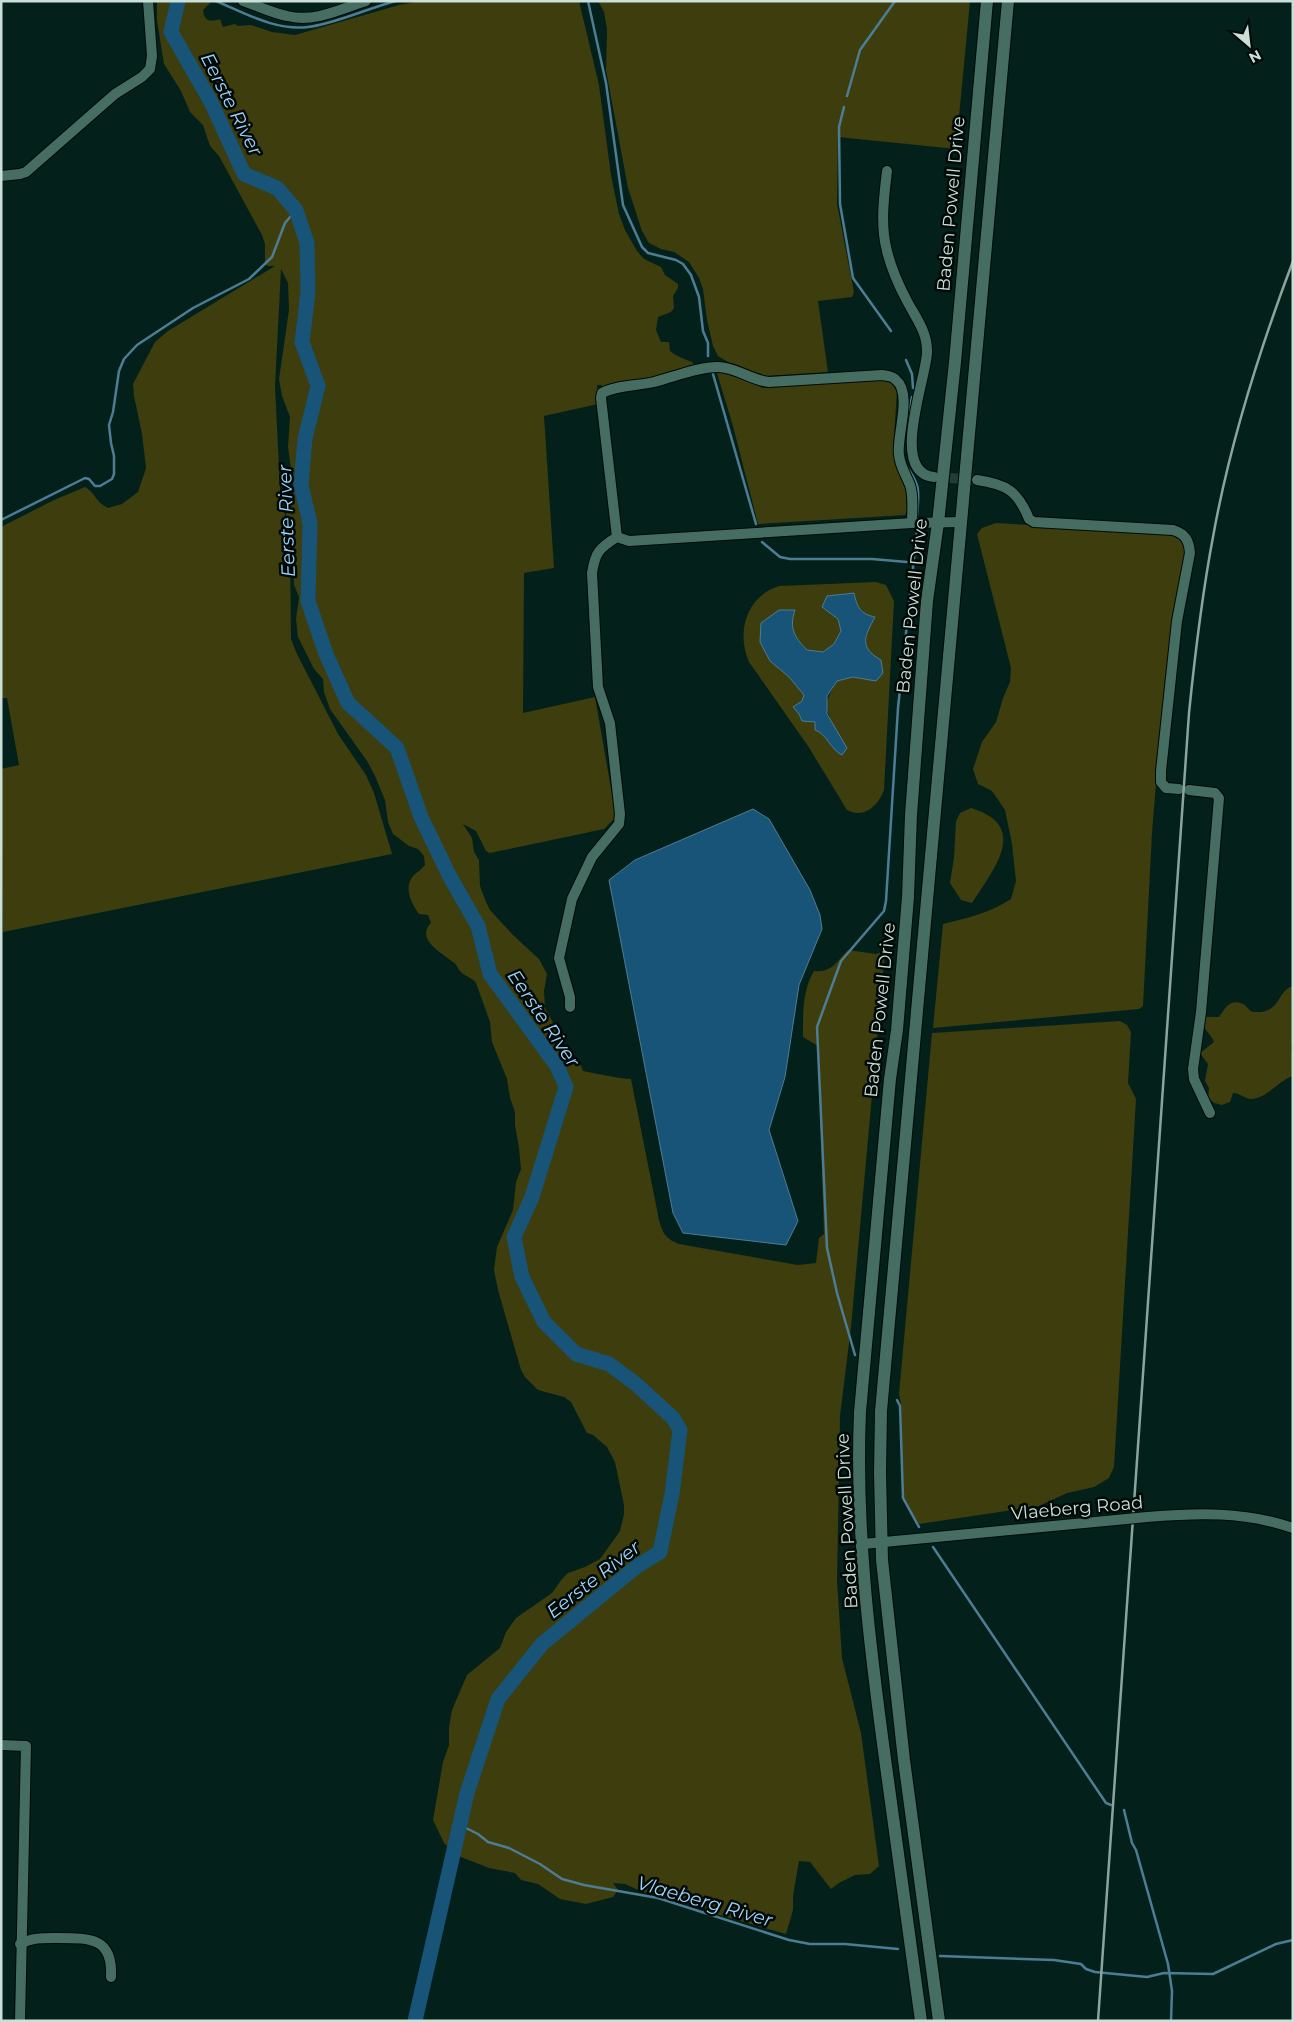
<svg xmlns="http://www.w3.org/2000/svg" width="1294" height="2022" font-family="Montserrat,sans-serif">
<style>
.green{fill:#3d3d0d;fill-rule:evenodd}
.water{fill:#185378;stroke:#4d7d95}
.lines{fill:none;stroke-linecap:round;stroke-linejoin:round}
.stream{stroke:#4d7d95;stroke-width:2.5}
.river{stroke:#185378;stroke-width:15}
.minor-tunnel{stroke:#213e36;stroke-width:10;stroke-dasharray:10 5;stroke-linecap:butt}
.minor-casing{stroke:#000a06;stroke-width:12}
.secondary-casing{stroke:#000a06;stroke-width:14}
.minor{stroke:#456d62;stroke-width:10}
.secondary{stroke:#456d62;stroke-width:12}
.rail{stroke:#8ca49d;stroke-width:2.5}
.minor-bridge-casing{stroke:#000a06;stroke-width:12;stroke-linecap:butt}
.minor-bridge{stroke:#456d62;stroke-width:10}
.labels{text-anchor:middle;stroke-width:5;stroke-linejoin:round;paint-order:stroke}
.street-label{font-size:18px;fill:#cadfd8;stroke:#000906}
.water-label{font-size:19px;font-style:italic;fill:#9bd3fc;stroke:#000906}
</style>
<rect width="100%" height="100%" fill="#03211a"/>
<g class="green">
<path d="M157 1H212L203 10C204 22 211 22 220 19L223 27 235 24 238 26 251 25 272 32 295 35 399 5 421 1H579L599 85 611 175 619 214 625 230 637 251 644 259 661 267 665 275 678 284V288L673 296 674 308 671 312 658 317 656 330 661 342H669L670 351C676 356 684 359 692 362L694 365 661 377 603 387 601 385H597L598 404 544 416 554 568 524 573 523 713 595 697 616 817 604 829 490 853 486 851 476 831 463 824 472 838 474 852 479 860 480 886 486 902 490 910 513 935 539 959 547 974 544 991 545 1008 556 1028 560 1045 565 1053 580 1063 583 1071C600 1074 614 1078 631 1079L659 1220C663 1234 666 1239 679 1244L798 1265 816 1263 819 1238 824 1234 818 1046 803 1037C803 1015 802 991 814 971 832 973 837 961 848 950L876 954 885 951 851 1327 840 1416 837 1581 842 1658 861 1733 879 1866 870 1874 855 1875 839 1883 831 1889 810 1862 799 1861 793 1896V1910L786 1934 716 1914 693 1903 688 1904 658 1894 643 1892 625 1884 613 1883 618 1890 613 1897 586 1904 560 1899 538 1884 521 1880 515 1873 489 1868 456 1855 444 1843 433 1820 443 1762 449 1745V1727L452 1710 467 1675 500 1648 506 1632 516 1618 552 1593 562 1579 568 1573 585 1567 600 1559 620 1531 624 1514V1505L615 1462 607 1447 593 1435 587 1433 571 1402 564 1397 538 1390 525 1377 521 1370 498 1290 494 1270 497 1247 513 1210 516 1182 521 1169 519 1148 515 1125V1112L510 1098 507 1079 492 1042 490 1022 476 983C472 977 465 977 460 971 457 967 457 965 453 962 442 953 415 939 431 923L428 915 419 914C412 904 403 888 413 876 417 872 421 870 425 865L424 856 418 849 409 846 393 834 388 822 385 800 375 776 367 761 330 709 324 692 323 679 314 669 298 637 296 619 299 597 294 585 292 538 286 515 287 506 292 499 294 491 288 447 290 417 282 396 279 379 289 310 288 283 281 269 275 386 280 488 290 543 291 639 297 654 338 734 366 775 374 793 392 854 3 932 1 769 19 765 7 698H1V527L54 500 85 487C96 493 95 502 108 508L122 504 138 492 146 468 142 434 134 396 133 384 155 342 168 331 275 266H268L265 264V244L262 235 219 156 210 146 203 125 190 112 181 91 164 64 157 20Z"/>
<polygon points="598,1 970,1 956,149 838,137 837,204 854,292 852,297 818,301 828,372 766,376 731,364 718,356 713,346 707,320 703,289 699,278 689,262 674,252 661,249 649,243 642,231 628,188 606,70 607,29 604,12"/>
<polygon points="717,373 723,373 733,376 763,388 885,379 894,383 897,390 893,453 906,490 907,511 905,515 758,524 733,426"/>
<path d="M996 523 1176 534 1187 547 1157 771 1152 833 1143 1006 1139 1009 933 1028 943 924C967 918 990 913 1011 899L1016 881 1012 844 1005 810 992 791 978 784 973 769 982 742 996 722 1003 698 1010 682 1011 668 977 534 982 528Z"/>
<path d="M876 582 886 585 894 601 884 790C878 806 864 819 847 810L808 746 749 662C736 633 746 596 779 586ZM854 593 857 607 865 615 868 631 865 643 870 654 863 679 853 677 837 681C824 702 824 709 836 730L809 720 802 721 799 714 804 695 789 677 770 661 795 610C789 628 794 637 807 650L823 652 834 644 841 631 838 619 822 607 827 596Z"/>
<path d="M971 808C1031 826 993 870 972 903L961 900 950 883 954 858 956 821 960 813Z"/>
<path d="M1293 986V1043L1291 1048 1293 1055V1076C1279 1080 1268 1098 1251 1099 1245 1099 1240 1093 1233 1093L1230 1102 1222 1105 1214 1103 1208 1097 1209 1088 1205 1081 1208 1064 1200 1053 1214 1042C1210 1031 1199 1029 1206 1017H1219C1225 1009 1229 998 1243 1004 1247 1006 1248 1010 1253 1012 1282 1014 1276 991 1293 986Z"/>
<polygon points="1120,1021 1127,1025 1131,1032 1128,1083 1136,1099 1114,1467 1109,1478 1094,1487 1067,1493 1039,1506 919,1524 903,1499 901,1404 899,1394 932,1033"/>
</g>
<g class="water">
<path d="M854 593C857 607 860 614 875 617 865 636 858 647 881 660L883 673 876 681 853 677 837 681 827 696V714L847 748 842 755C830 749 827 734 815 730V722L802 721 799 714 793 707 802 701 804 695 789 677 770 661 760 642 761 623 779 610H795C789 628 794 637 807 650L823 652 834 644 841 631 838 619 822 607 827 596Z"/>
<polygon points="753,809 769,819 810,890 820,915 822,929 799,985 785,1077 769,1130 798,1221 786,1245 683,1233 673,1213 609,880 635,860"/>
</g>
<g class="lines">
<g class="stream">
<path d="M216 1C245 13 275 31 308 27 335 24 368 8 396 1"/>
<polyline points="588,1 606,83 623,205 642,247 648,253 676,260 683,264 691,275 699,297 703,331 708,343 708,356"/>
<polyline points="847,96 860,50 895,1"/>
<polyline points="844,107 839,127 840,204 853,278 891,331"/>
<polyline points="906,360 912,374 913,388"/>
<polyline points="713,374 756,524"/>
<polyline points="907,421 912,397"/>
<path d="M906 466C921 486 919 491 917 516"/>
<polyline points="1,520 85,478 89,479 95,486 100,486 112,479 114,474 114,456 111,443 109,425 113,412 119,371 124,359 137,345 193,308 249,279 272,257 285,223 296,210"/>
<polyline points="762,542 780,557 790,559 872,559 907,562"/>
<polyline points="855,1355 837,1293 827,1248 817,1027 841,961 884,911 886,901 898,708 917,530"/>
<polyline points="897,1400 900,1406 903,1498 919,1527"/>
<polyline points="933,1547 1106,1803 1111,1805"/>
<polyline points="1124,1810 1132,1843 1136,1850 1168,1964 1172,1991 1171,2021"/>
<polyline points="460,1825 478,1834 488,1842 509,1848 540,1864 562,1879 584,1885 658,1898 789,1940 810,1944 845,1944 898,1949"/>
<polyline points="940,1956 1054,1960 1081,1964 1086,1969 1095,1972 1147,1977 1164,1973 1213,1974 1276,1944 1293,1940"/>
</g>
<polyline class="river" points="178,1 171,32 211,102 244,174 277,188 296,210 307,243 308,292 302,342 318,386 305,439 301,485 310,523 308,601 326,654 348,703 397,748 421,817 449,875 478,926 490,974 557,1066 566,1087 532,1197 514,1237 522,1277 544,1322 576,1354 609,1364 636,1384 673,1418 680,1430 672,1494 660,1552 636,1567 542,1644 498,1699 467,1793 415,2021"/>
<polyline class="minor-tunnel" points="935,477 977,480"/>
<defs>
<g id="minor">
<path d="M243 1C258 6 272 13 287 16 314 23 341 9 366 1"/>
<path d="M887 171C884 197 880 225 887 251 891 268 899 286 907 301 916 318 928 333 927 353 926 379 889 473 934 477"/>
<polyline points="1,176 20,174 26,172 115,94 142,77 150,69 152,56 148,1"/>
<path d="M977 480C1006 484 1018 491 1029 519L1034 522 1173 530C1186 534 1189 541 1190 553L1177 621 1161 771V782L1166 788 1179 789"/>
<path d="M617 537 601 398 602 393C617 385 638 386 654 382 674 377 697 367 718 367 736 367 750 380 769 382L882 375C887 376 893 376 896 380 913 394 896 437 899 455 900 466 906 475 910 485 914 496 912 511 912 523"/>
<polyline points="1189,790 1215,793 1219,798 1201,1012 1193,1069 1194,1079 1210,1113"/>
<path d="M570 1007V997L559 958 572 899 592 857 619 824 620 814 610 723 598 687 592 573C595 553 599 548 617 537L629 541 912 523 962 522"/>
<path d="M1147 1517C1197 1513 1244 1511 1293 1528"/>
<polyline points="863,1544 1116,1520"/>
<polyline points="1,1745 26,1746 20,2021"/>
<path d="M20 1944C33 1937 45 1938 59 1938 91 1938 113 1938 111 1977"/>
</g>
<g id="secondary">
<path d="M921 2021C909 1936 898 1851 886 1766 870 1649 855 1530 860 1412L890 1079 897 1030 908 897 911 815 927 601 938 523 955 362 987 1"/>
<polyline points="939,2021 904,1760 882,1560 880,1472 881,1411 1008,1"/>
</g>
</defs>
<use href="#minor" class="minor-casing"/>
<use href="#secondary" class="secondary-casing"/>
<use href="#minor" class="minor"/>
<use href="#secondary" class="secondary"/>
<path class="rail" d="M1098 2021 1189 713C1195 654 1202 595 1213 537 1230 442 1259 351 1293 261"/>
<defs>
<polyline id="minor-bridge" points="1116,1520 1147,1517"/>
</defs>
<use href="#minor-bridge" class="minor-bridge-casing"/>
<use href="#minor-bridge" class="minor-bridge"/>
</g>
<g class="labels">
<g class="street-label">
<text transform="translate(951 204) rotate(-85)" y="6">Baden Powell Drive</text>
<text transform="translate(912 606) rotate(-84)" y="6">Baden Powell Drive</text>
<text transform="translate(880 1010) rotate(-84)" y="6">Baden Powell Drive</text>
<text transform="translate(1077 1508) rotate(-5)" y="6">Vlaeberg Road</text>
<text transform="translate(847 1521) rotate(-93)" y="6">Baden Powell Drive</text>
</g>
<g class="water-label">
<text transform="translate(232 104) rotate(63)" y="7">Eerste River</text>
<text transform="translate(286 521) rotate(-92)" y="7">Eerste River</text>
<text transform="translate(544 1018) rotate(56)" y="7">Eerste River</text>
<text transform="translate(593 1579) rotate(-38)" y="7">Eerste River</text>
<text transform="translate(705 1901) rotate(16)" y="7">Vlaeberg River</text>
</g>
</g>
<rect width="1294" height="2022" fill="none" stroke="#cadfd8" stroke-width="5"/>
<g transform="translate(1249 45) rotate(152)" stroke="#000906" stroke-width="4" paint-order="stroke">
<path d="M0-4L9 19L0 12L-9 19Z" fill="#cadfd8"/>
<text y="-8" font-size="14" font-weight="bold" text-anchor="middle" fill="#cadfd8">N</text>
</g>
</svg>
